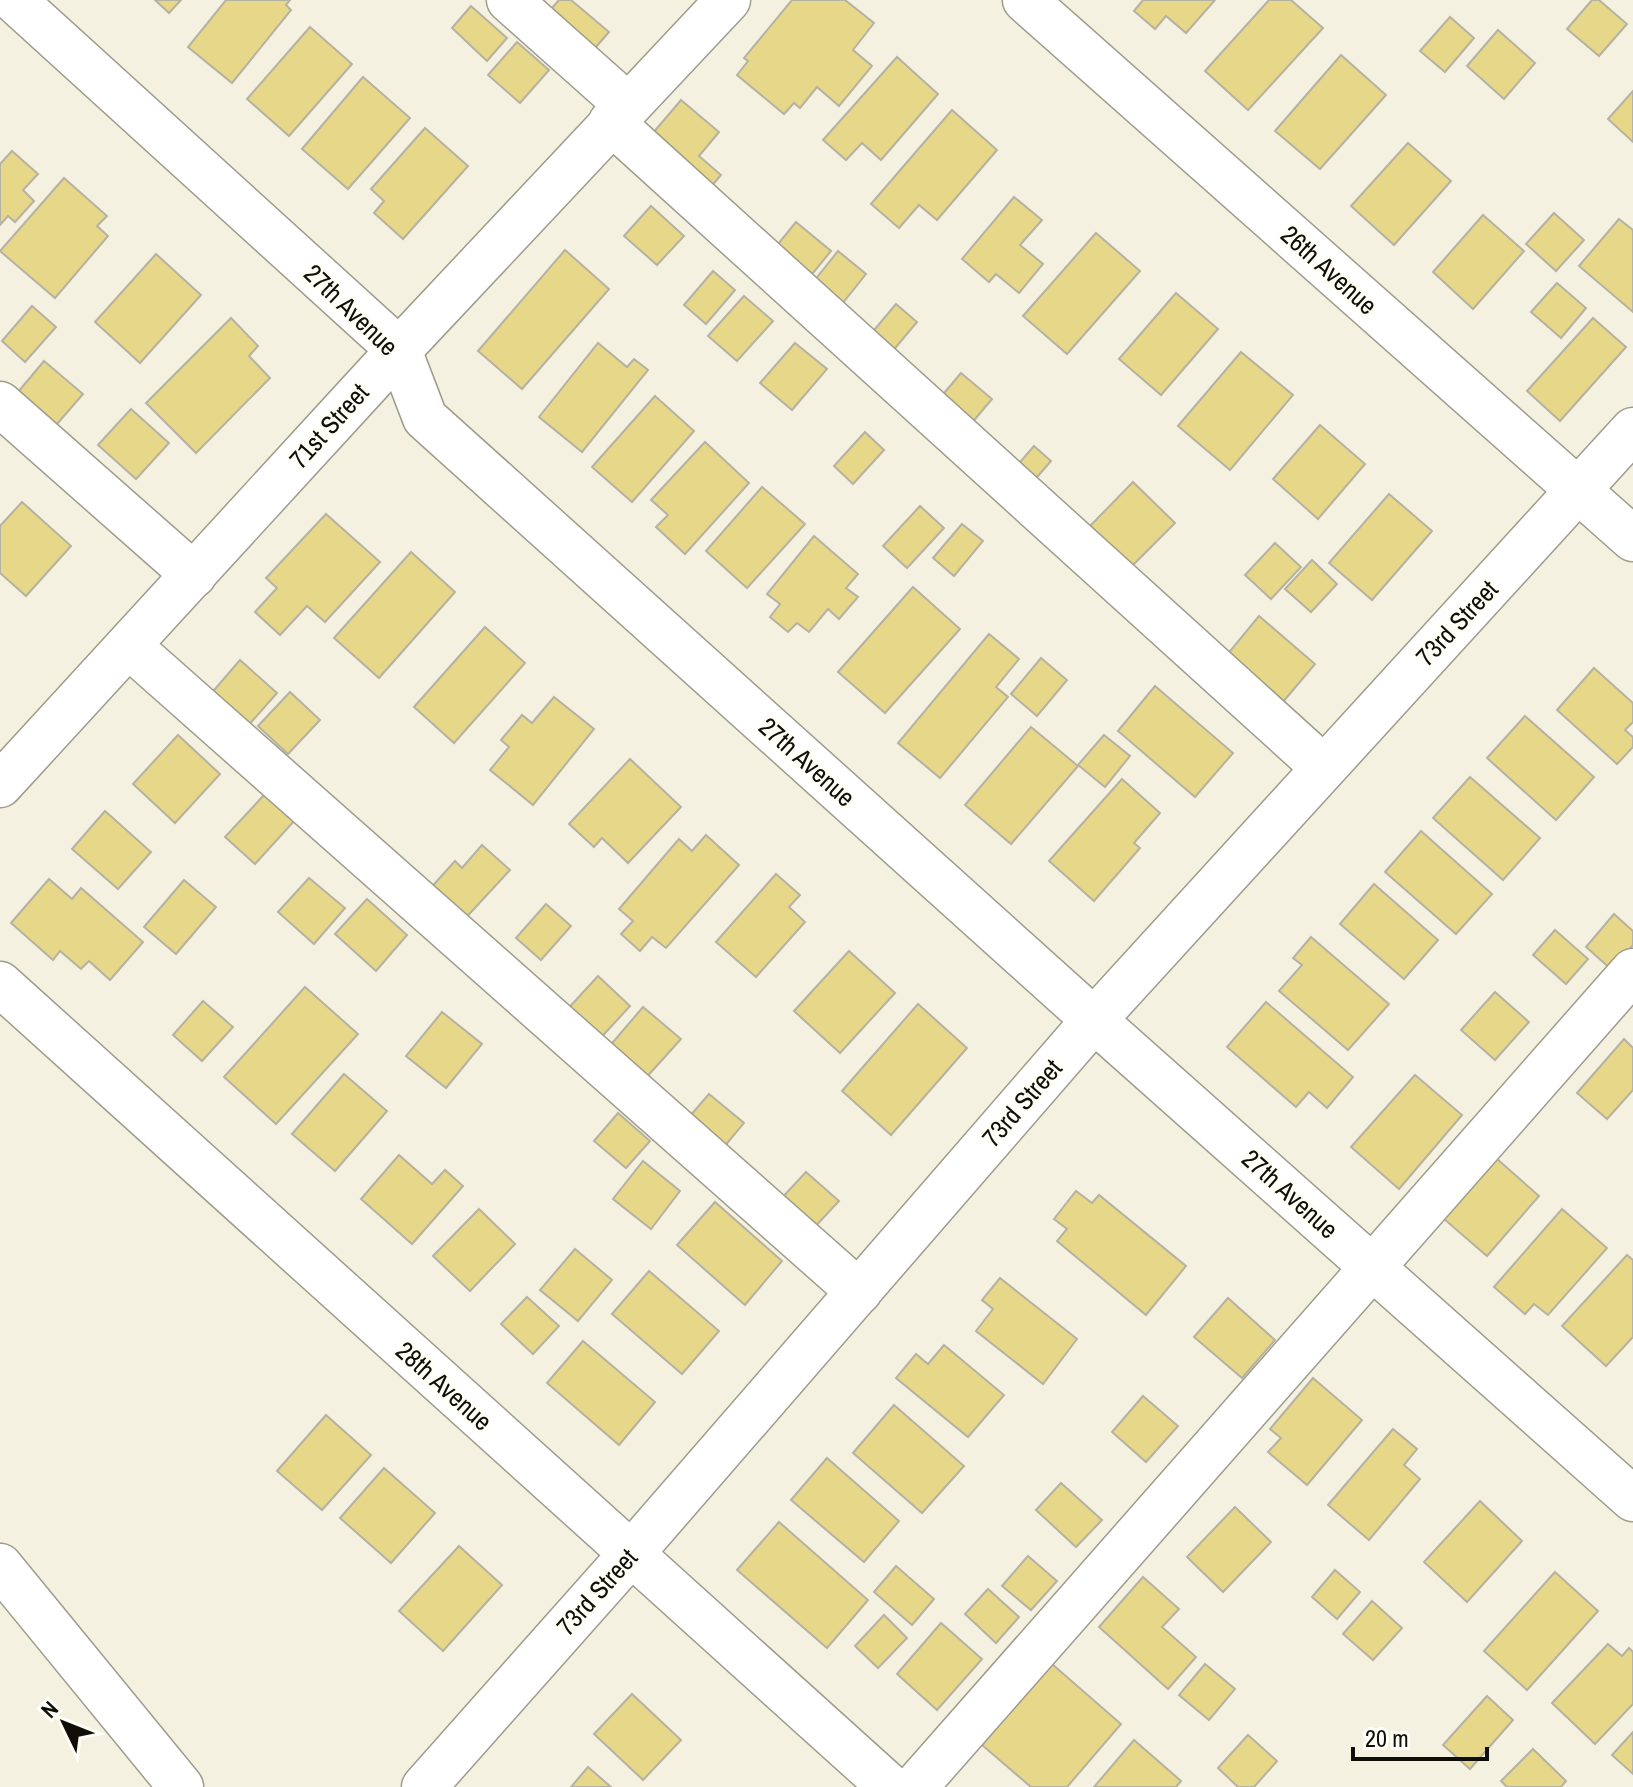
<svg xmlns="http://www.w3.org/2000/svg" width="1633" height="1787" font-family="'Archivo Narrow',sans-serif">
<style>
.building{fill:#e7d789;stroke:#b5b2a2;stroke-width:2}
.lines{fill:none;stroke-linecap:round;stroke-linejoin:round}
.minor-casing{stroke:#9f9c8c;stroke-width:47}
.minor{stroke:#fff;stroke-width:44}
.labels{text-anchor:middle;stroke-width:7;stroke-linejoin:round;paint-order:stroke}
.street-label{font-size:26px;fill:#0f0e08;stroke:#fffef7}
</style>
<rect width="100%" height="100%" fill="#f4f1e0"/>
<g class="building">
<polygon points="155,0 181,0 169,13"/>
<polygon points="226,0 290,0 286,5 291,10 232,83 188,47"/>
<polygon points="559,0 571,0 609,32 589,55 544,17"/>
<polygon points="792,0 845,0 874,23 853,50 872,66 839,106 817,87 800,108 794,103 784,114 737,75 748,61 744,58"/>
<polygon points="1143,0 1215,0 1186,33 1166,16 1155,29 1134,11"/>
<polygon points="1269,0 1291,0 1323,28 1248,110 1205,71"/>
<polygon points="1592,0 1599,0 1627,24 1599,56 1567,29"/>
<polygon points="471,6 507,38 487,61 452,28"/>
<polygon points="1450,17 1474,38 1445,72 1420,51"/>
<polygon points="310,27 352,64 289,136 247,99"/>
<polygon points="1498,30 1535,63 1504,99 1467,66"/>
<polygon points="517,42 549,70 520,103 488,75"/>
<polygon points="1341,55 1386,95 1320,169 1275,131"/>
<polygon points="897,57 938,94 881,160 862,143 846,160 823,140"/>
<polygon points="363,77 410,118 348,189 302,149"/>
<polygon points="1633,91 1633,142 1608,119"/>
<polygon points="681,100 719,132 699,156 721,175 701,198 641,147"/>
<polygon points="952,110 997,150 937,220 919,205 899,228 871,204"/>
<polygon points="425,128 468,166 403,239 374,213 384,201 371,189"/>
<polygon points="1408,143 1451,181 1394,245 1351,206"/>
<polygon points="12,151 38,174 23,190 34,201 15,222 8,216 0,225 0,164"/>
<polygon points="64,178 107,216 97,226 108,236 55,298 0,251"/>
<polygon points="1014,197 1042,220 1020,245 1043,264 1019,293 996,274 989,282 962,259"/>
<polygon points="651,206 684,236 657,265 624,236"/>
<polygon points="1554,213 1584,240 1556,271 1526,244"/>
<polygon points="1483,215 1524,251 1473,309 1433,272"/>
<polygon points="1619,219 1633,230 1633,312 1579,266"/>
<polygon points="796,222 831,251 804,284 769,255"/>
<polygon points="1096,233 1140,271 1067,354 1023,316"/>
<polygon points="565,250 609,289 522,389 478,351"/>
<polygon points="838,251 866,274 838,309 810,286"/>
<polygon points="156,254 201,295 140,363 95,322"/>
<polygon points="713,271 735,290 706,324 684,305"/>
<polygon points="1557,283 1586,308 1561,338 1531,312"/>
<polygon points="1176,293 1218,329 1161,395 1119,359"/>
<polygon points="744,296 773,321 737,361 708,336"/>
<polygon points="896,304 917,322 891,353 870,335"/>
<polygon points="32,306 56,327 25,362 2,341"/>
<polygon points="231,318 258,346 249,356 270,378 196,453 146,403"/>
<polygon points="1593,318 1626,347 1560,421 1527,391"/>
<polygon points="598,343 627,367 634,359 648,370 582,452 539,417"/>
<polygon points="795,343 827,369 792,410 760,383"/>
<polygon points="1241,352 1293,395 1230,470 1178,426"/>
<polygon points="44,361 83,394 51,431 13,398"/>
<polygon points="961,373 992,399 965,431 934,405"/>
<polygon points="655,396 694,431 632,502 592,467"/>
<polygon points="131,409 169,443 136,479 98,445"/>
<polygon points="1320,425 1365,464 1318,519 1273,479"/>
<polygon points="865,432 884,450 853,484 834,466"/>
<polygon points="705,442 749,483 685,554 656,527 668,515 651,500"/>
<polygon points="1034,446 1051,461 1025,491 1008,476"/>
<polygon points="1133,482 1175,523 1132,566 1090,526"/>
<polygon points="762,487 805,524 747,588 706,551"/>
<polygon points="1389,494 1432,531 1372,600 1329,563"/>
<polygon points="22,502 71,546 26,596 0,573 0,526"/>
<polygon points="920,506 944,528 907,568 883,546"/>
<polygon points="326,514 380,562 325,622 307,606 280,635 255,612 277,588 266,578"/>
<polygon points="962,524 983,541 954,576 933,558"/>
<polygon points="814,536 858,574 846,588 858,597 839,619 828,609 809,632 797,623 788,632 770,617 780,604 767,594"/>
<polygon points="1275,543 1301,567 1271,599 1245,575"/>
<polygon points="411,552 455,592 379,678 334,638"/>
<polygon points="1312,560 1337,584 1311,612 1285,589"/>
<polygon points="913,587 960,629 885,713 838,672"/>
<polygon points="1259,616 1315,664 1277,709 1221,662"/>
<polygon points="485,627 525,663 454,743 414,707"/>
<polygon points="989,634 1019,659 996,687 1008,697 940,778 898,743"/>
<polygon points="1041,658 1067,680 1037,716 1011,694"/>
<polygon points="240,660 277,693 239,736 203,703"/>
<polygon points="1594,668 1633,703 1633,722 1625,730 1633,737 1633,747 1617,764 1557,710"/>
<polygon points="1155,686 1233,753 1195,797 1118,731"/>
<polygon points="290,692 320,720 288,754 258,726"/>
<polygon points="554,697 594,729 533,805 490,770 509,747 501,740 522,715 532,723"/>
<polygon points="1525,716 1594,777 1556,820 1487,758"/>
<polygon points="1031,727 1078,766 1011,844 965,805"/>
<polygon points="178,735 220,774 175,823 133,784"/>
<polygon points="1104,735 1130,756 1105,787 1078,765"/>
<polygon points="630,759 681,807 628,863 602,838 594,847 569,824"/>
<polygon points="1470,777 1540,838 1503,880 1433,818"/>
<polygon points="1122,779 1160,813 1134,843 1140,848 1094,901 1049,861"/>
<polygon points="265,794 295,820 255,864 225,837"/>
<polygon points="105,811 151,852 118,889 72,849"/>
<polygon points="1421,831 1492,894 1456,934 1385,872"/>
<polygon points="706,835 739,865 666,948 652,937 640,951 621,934 633,921 619,909 679,839 692,851"/>
<polygon points="482,845 510,870 461,923 427,892 455,861 462,868"/>
<polygon points="776,874 800,895 789,907 805,922 756,977 716,942"/>
<polygon points="309,878 345,908 314,944 278,912"/>
<polygon points="49,879 72,899 81,888 143,942 110,980 89,961 81,969 60,951 53,960 11,923"/>
<polygon points="184,880 216,907 176,954 144,927"/>
<polygon points="1374,884 1438,940 1404,979 1340,924"/>
<polygon points="367,899 407,935 376,971 335,934"/>
<polygon points="546,904 571,926 541,960 516,938"/>
<polygon points="1614,914 1633,931 1633,945 1612,970 1586,947"/>
<polygon points="1555,930 1588,959 1566,984 1533,955"/>
<polygon points="1311,937 1389,1004 1348,1050 1279,991 1302,965 1293,958"/>
<polygon points="849,951 895,993 840,1053 794,1011"/>
<polygon points="598,976 630,1006 596,1043 564,1013"/>
<polygon points="305,987 358,1034 276,1124 224,1077"/>
<polygon points="1495,992 1529,1022 1495,1060 1461,1030"/>
<polygon points="203,1001 233,1027 202,1061 173,1035"/>
<polygon points="1266,1002 1353,1077 1327,1108 1309,1092 1296,1107 1227,1047"/>
<polygon points="918,1004 967,1048 891,1135 842,1091"/>
<polygon points="643,1007 681,1039 644,1080 608,1048"/>
<polygon points="442,1012 482,1044 446,1088 406,1056"/>
<polygon points="1624,1039 1633,1048 1633,1090 1607,1119 1577,1093"/>
<polygon points="344,1074 387,1111 335,1171 292,1134"/>
<polygon points="1415,1075 1462,1115 1399,1189 1351,1147"/>
<polygon points="709,1094 744,1123 719,1153 684,1123"/>
<polygon points="618,1113 650,1141 626,1168 594,1141"/>
<polygon points="399,1155 432,1184 445,1170 463,1186 412,1244 361,1199"/>
<polygon points="1496,1158 1539,1196 1487,1256 1444,1219"/>
<polygon points="643,1161 680,1191 651,1229 613,1199"/>
<polygon points="806,1172 839,1201 813,1229 779,1201"/>
<polygon points="1076,1191 1092,1203 1099,1195 1186,1266 1146,1315 1057,1241 1067,1229 1054,1219"/>
<polygon points="715,1202 782,1261 745,1305 677,1245"/>
<polygon points="479,1209 515,1244 470,1291 433,1256"/>
<polygon points="1562,1209 1607,1248 1548,1315 1534,1304 1525,1314 1494,1287"/>
<polygon points="575,1249 612,1280 578,1321 540,1290"/>
<polygon points="1627,1255 1633,1260 1633,1337 1606,1366 1562,1326"/>
<polygon points="649,1271 719,1331 682,1374 612,1314"/>
<polygon points="1000,1278 1077,1339 1043,1384 976,1331 993,1309 982,1300"/>
<polygon points="527,1297 559,1326 533,1354 501,1324"/>
<polygon points="1228,1298 1275,1340 1242,1378 1194,1337"/>
<polygon points="583,1341 655,1402 619,1445 547,1383"/>
<polygon points="944,1345 1004,1395 968,1437 896,1378 916,1354 928,1364"/>
<polygon points="1313,1378 1362,1420 1307,1485 1268,1452 1281,1438 1270,1429"/>
<polygon points="1143,1396 1178,1426 1146,1462 1112,1432"/>
<polygon points="894,1405 964,1466 922,1513 853,1453"/>
<polygon points="326,1415 371,1455 322,1510 277,1471"/>
<polygon points="1393,1429 1417,1449 1404,1465 1420,1479 1369,1540 1328,1505"/>
<polygon points="827,1458 899,1521 864,1562 791,1500"/>
<polygon points="384,1468 435,1513 391,1563 340,1518"/>
<polygon points="1061,1483 1102,1520 1076,1547 1036,1510"/>
<polygon points="1480,1501 1522,1541 1467,1602 1424,1562"/>
<polygon points="1235,1507 1271,1542 1223,1592 1187,1557"/>
<polygon points="779,1522 868,1600 827,1648 737,1570"/>
<polygon points="459,1546 502,1585 443,1651 399,1611"/>
<polygon points="1028,1556 1057,1581 1031,1610 1002,1586"/>
<polygon points="896,1566 934,1599 912,1625 874,1592"/>
<polygon points="1335,1570 1360,1592 1337,1619 1312,1597"/>
<polygon points="1555,1572 1598,1611 1527,1690 1484,1651"/>
<polygon points="1143,1577 1179,1609 1162,1627 1196,1657 1168,1689 1099,1627"/>
<polygon points="988,1589 1019,1617 996,1643 965,1614"/>
<polygon points="1372,1601 1402,1628 1373,1660 1343,1634"/>
<polygon points="884,1615 907,1638 878,1668 855,1646"/>
<polygon points="941,1623 982,1659 937,1710 897,1674"/>
<polygon points="1608,1644 1622,1656 1629,1648 1633,1652 1633,1704 1595,1744 1552,1703"/>
<polygon points="1052,1664 1121,1724 1067,1787 1031,1787 982,1745"/>
<polygon points="1205,1664 1235,1689 1209,1720 1179,1695"/>
<polygon points="632,1694 681,1740 643,1780 594,1734"/>
<polygon points="1487,1696 1513,1720 1470,1769 1443,1745"/>
<polygon points="1633,1732 1633,1774 1612,1755"/>
<polygon points="1248,1735 1277,1761 1254,1787 1238,1787 1218,1768"/>
<polygon points="1134,1740 1181,1781 1176,1787 1094,1787"/>
<polygon points="1533,1749 1566,1781 1561,1787 1507,1787 1501,1781"/>
<polygon points="588,1767 611,1787 571,1787"/>
</g>
<g class="lines">
<defs>
<g id="minor">
<polyline points="14,0 399,350 425,418 1094,1020 1633,1499"/>
<polyline points="509,0 627,105"/>
<polyline points="1025,0 1633,539"/>
<polyline points="611,122 1324,768"/>
<polyline points="0,404 194,575"/>
<polyline points="129,646 859,1292"/>
<polyline points="0,785 399,350 728,0"/>
<polyline points="0,984 890,1787"/>
<polyline points="0,1566 181,1787"/>
<polyline points="424,1787 630,1555 1094,1020 1633,430"/>
<polyline points="915,1787 1633,971"/>
</g>
</defs>
<use href="#minor" class="minor-casing"/>
<use href="#minor" class="minor"/>
</g>
<g class="labels">
<g class="street-label">
<text transform="translate(1329 270) rotate(42)" y="9">26th Avenue</text>
<text transform="translate(351 310) rotate(44)" y="9">27th Avenue</text>
<text transform="translate(329 426) rotate(-48)" y="9">71st Street</text>
<text transform="translate(1457 623) rotate(-47)" y="9">73rd Street</text>
<text transform="translate(807 762) rotate(42)" y="9">27th Avenue</text>
<text transform="translate(1022 1103) rotate(-49)" y="9">73rd Street</text>
<text transform="translate(1290 1194) rotate(42)" y="9">27th Avenue</text>
<text transform="translate(444 1386) rotate(42)" y="9">28th Avenue</text>
<text transform="translate(597 1592) rotate(-48)" y="9">73rd Street</text>
</g>
</g>
<g transform="translate(64 1723) rotate(313)" stroke="#fffef7" stroke-width="6" paint-order="stroke">
<path d="M0-6L14 30L0 20L-14 30Z" fill="#0f0e08"/>
<text y="-12" font-size="22" font-weight="bold" text-anchor="middle" fill="#0f0e08">N</text>
</g>
<path d="M1353 1747v12h134v-12" fill="none" stroke="#0f0e08" stroke-width="4"/>
<text x="1365" y="1747" font-size="24" fill="#0f0e08" stroke="#fffef7" stroke-width="6" paint-order="stroke">20 m</text>
</svg>
